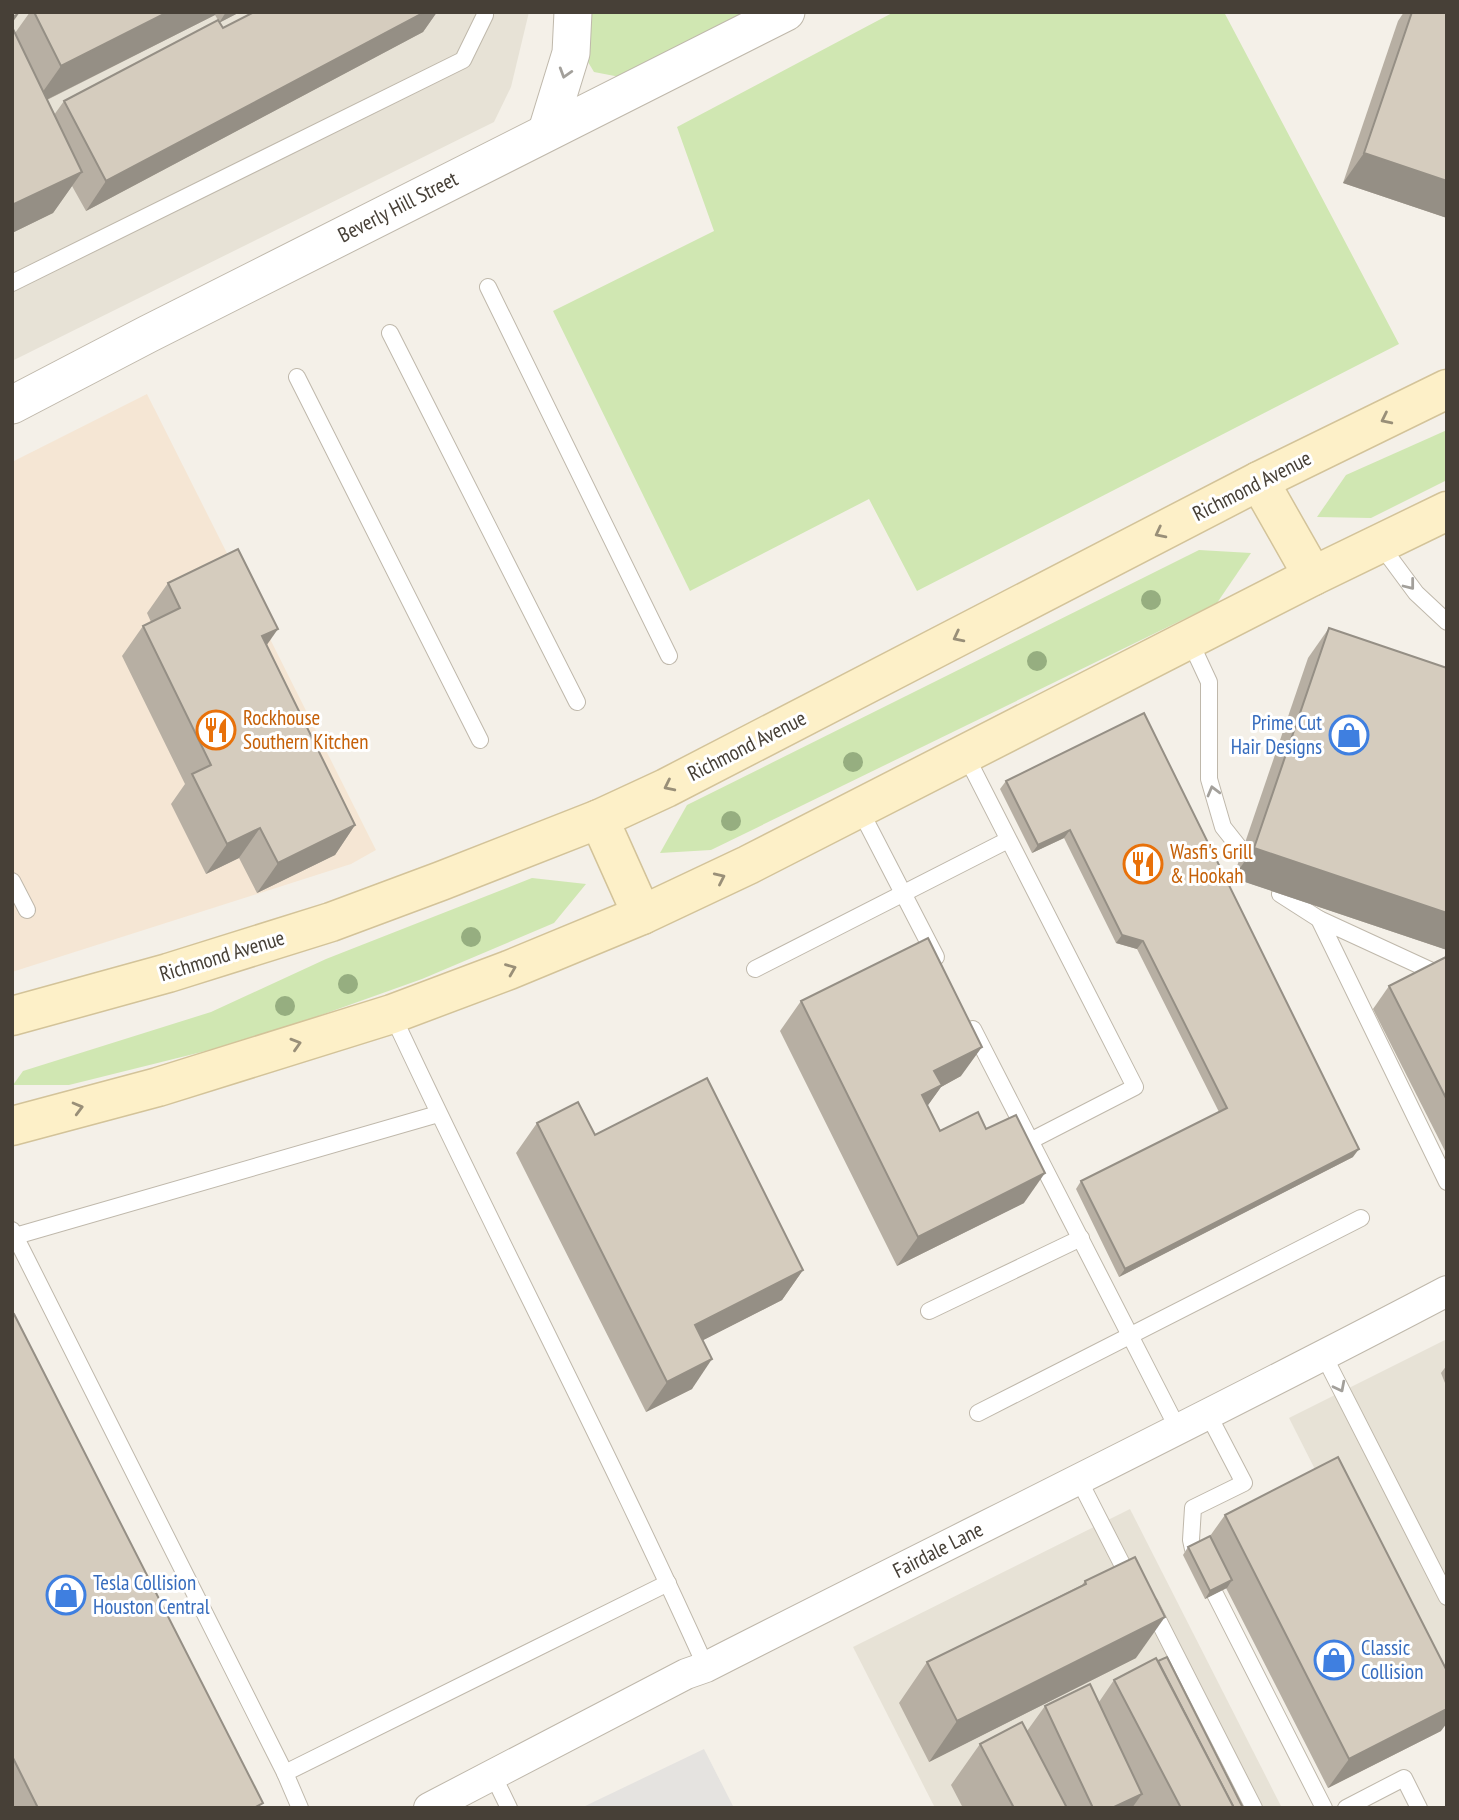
<svg xmlns="http://www.w3.org/2000/svg" width="1459" height="1820" font-family="'PT Sans Narrow',sans-serif">
<style>
.residential{fill:#e7e2d6}
.commercial{fill:#f5e6d4}
.green{fill:#d0e7b2}
.parking{fill:#e5e3e0}
.lines{fill:none;stroke-linecap:round;stroke-linejoin:round}
.service-casing{stroke:#bfb8ab;stroke-width:18}
.minor-casing{stroke:#bfb8ab;stroke-width:32}
.tertiary-casing{stroke:#bfb8ab;stroke-width:39}
.secondary-casing{stroke:#d3c399;stroke-width:41}
.service{stroke:#fff;stroke-width:16}
.minor{stroke:#fff;stroke-width:30}
.tertiary{stroke:#fff;stroke-width:37}
.secondary{stroke:#fdf0c8;stroke-width:38}
.tree{fill:#96ae80}
.wall{fill:#b7afa3;fill-rule:evenodd}
.shaded-wall{fill:#958f85}
.building{fill:#d5ccbe;stroke:#958f85;stroke-width:2}
.oneway{stroke:#a3a09b}
.oneway2{stroke:#998f78}
.labels{text-anchor:middle;stroke-width:6;stroke-linejoin:round;paint-order:stroke}
.street-label{font-size:21px;fill:#474037;stroke:#fff}
.food-label{font-size:21px;fill:#c56008;stroke:#fff;text-anchor:start}
.shop-label{font-size:21px;fill:#366cbe;stroke:#fff;text-anchor:start}
</style>
<rect width="100%" height="100%" fill="#f4f0e8"/>
<g class="residential">
<polygon points="12,12 529,12 511,87 494,122 12,361"/>
<polygon points="1447,1339 1447,1730 1289,1418"/>
<polygon points="1130,1509 1282,1808 935,1808 853,1647"/>
</g>
<polygon class="commercial" points="147,394 376,850 351,864 12,972 12,462"/>
<g class="green">
<polygon points="582,12 752,12 625,78 594,72 588,62"/>
<polygon points="894,12 1224,12 1399,344 917,591 869,499 690,591 553,311 714,231 677,127"/>
<polygon points="1447,430 1447,480 1371,518 1317,517 1346,475"/>
<polygon points="1199,550 1251,553 1217,603 711,850 660,853 687,805"/>
<polygon points="532,878 586,884 554,923 422,979 254,1039 69,1085 13,1085 23,1071 211,1012 326,959"/>
</g>
<polygon class="parking" points="704,1749 734,1808 581,1808"/>
<g class="lines">
<defs>
<g id="service">
<polyline points="12,283 463,60 485,15 485,12"/>
<polyline points="488,287 669,656"/>
<polyline points="390,333 577,702"/>
<polyline points="297,377 480,740"/>
<polyline points="1379,543 1416,593 1447,622"/>
<polyline points="1189,639 1209,682 1209,779 1223,827 1242,851"/>
<polyline points="965,754 1135,1087 1030,1141"/>
<polyline points="859,808 936,957"/>
<polyline points="12,881 27,910"/>
<polyline points="1280,894 1319,919"/>
<polyline points="755,969 1008,840"/>
<polyline points="1447,978 1319,919 1447,1182"/>
<path d="M392 1014C494 1233 607 1447 706 1667"/>
<polyline points="973,1029 1178,1429"/>
<polyline points="12,1230 285,1773 300,1808"/>
<polyline points="12,1237 438,1114"/>
<polyline points="929,1311 1081,1238"/>
<polyline points="1324,1356 1447,1597"/>
<polyline points="978,1413 1361,1218"/>
<polyline points="1079,1480 1122,1564 1134,1579"/>
<polyline points="1193,1549 1191,1540 1193,1508 1244,1483 1208,1414"/>
<polyline points="1215,1594 1324,1808"/>
<polyline points="1150,1604 1254,1808"/>
<polyline points="285,1773 668,1583"/>
<polyline points="493,1775 509,1808"/>
<polyline points="1346,1808 1404,1778 1419,1808"/>
</g>
<path id="minor" d="M429 1808 686 1674 706 1667C953 1541 1202 1420 1447 1291"/>
<g id="tertiary">
<polyline points="547,131 571,53 573,12"/>
<polyline points="12,405 148,334 786,12"/>
</g>
<g id="secondary">
<polyline points="1259,481 1313,576"/>
<polyline points="599,819 642,915"/>
<polyline points="12,1016 168,973 331,922 441,881 599,819 666,788 1259,481 1447,389"/>
<polyline points="12,1126 158,1087 392,1014 509,970 642,915 748,865 1313,576 1447,511"/>
</g>
</defs>
<use href="#service" class="service-casing"/>
<use href="#minor" class="minor-casing"/>
<use href="#tertiary" class="tertiary-casing"/>
<use href="#secondary" class="secondary-casing"/>
<use href="#service" class="service"/>
<use href="#minor" class="minor"/>
<use href="#tertiary" class="tertiary"/>
<use href="#secondary" class="secondary"/>
</g>
<g class="tree">
<circle cx="1151" cy="600" r="10"/>
<circle cx="1037" cy="661" r="10"/>
<circle cx="853" cy="762" r="10"/>
<circle cx="731" cy="821" r="10"/>
<circle cx="471" cy="937" r="10"/>
<circle cx="348" cy="984" r="10"/>
<circle cx="285" cy="1006" r="10"/>
</g>
<g class="wall">
<path d="M30 12H240L220 22 223 28 254 12H437L423 32 86 211 72 186 53 213 12 233V27L15 33ZM215 15 218 20 64 101 54 115 47 100Z"/>
<polygon points="1404,12 1447,12 1447,218 1343,183 1398,21"/>
<polygon points="168,583 266,645 355,825 335,855 257,893 239,858 206,874 171,804 185,784 122,656 143,626 151,622 147,613"/>
<polygon points="1329,628 1447,668 1447,950 1233,878 1308,658"/>
<polygon points="1144,713 1353,1157 1119,1277 1076,1189 1081,1181 1219,1112 1137,949 1116,943 1064,838 1032,853 1000,789 1006,781"/>
<polygon points="1447,960 1447,1155 1373,1009 1389,986"/>
<polygon points="801,1001 961,1076 941,1087 927,1106 940,1131 1024,1203 897,1266 780,1031"/>
<polygon points="537,1123 595,1135 803,1270 782,1300 703,1340 692,1389 646,1412 516,1153"/>
<polygon points="12,1315 260,1808 12,1808"/>
<polygon points="1447,1365 1447,1388 1441,1373"/>
<polygon points="1225,1515 1441,1731 1328,1788 1226,1588 1205,1599 1183,1555 1188,1547 1210,1536"/>
<polygon points="1085,1581 1136,1658 929,1762 899,1703 927,1662 1082,1585"/>
<polygon points="1114,1680 1243,1808 963,1808 951,1785 980,1744 1027,1731 1045,1706 1099,1702"/>
</g>
<g class="shaded-wall">
<polygon points="20,12 12,23 12,16"/>
<polygon points="168,12 217,12 215,15 32,107 61,66"/>
<polygon points="226,12 240,12 219,23"/>
<polygon points="424,12 437,12 423,32 86,211 106,181"/>
<polygon points="1364,153 1447,181 1447,218 1343,183"/>
<polygon points="82,172 53,213 12,233 12,205"/>
<polygon points="278,629 257,659 262,636"/>
<polygon points="355,825 335,855 257,893 278,863"/>
<polygon points="260,828 239,858 206,874 227,844"/>
<polygon points="1070,830 1064,838 1032,853 1038,845"/>
<polygon points="1254,848 1447,913 1447,950 1233,878"/>
<polygon points="1122,935 1143,941 1137,949 1116,943"/>
<polygon points="982,1047 961,1076 941,1087 921,1115 901,1125 934,1071"/>
<polygon points="1359,1149 1353,1157 1119,1277 1125,1269"/>
<polygon points="1045,1173 1024,1203 897,1266 918,1237"/>
<polygon points="803,1270 782,1300 674,1355 695,1325"/>
<polygon points="712,1359 692,1389 646,1412 667,1382"/>
<polygon points="1232,1580 1227,1588 1205,1599 1210,1591"/>
<polygon points="1165,1617 1136,1658 929,1762 957,1721"/>
<polygon points="1447,1709 1447,1723 1441,1731 1328,1788 1349,1759"/>
<polygon points="1142,1794 1132,1808 1112,1808"/>
</g>
<g class="building">
<polygon points="34,12 168,12 61,66"/>
<polygon points="254,12 425,12 106,181 64,101 218,20 223,28"/>
<polygon points="1412,12 1447,12 1447,181 1364,153"/>
<polygon points="12,27 82,172 12,205"/>
<polygon points="238,549 278,629 262,636 355,825 278,863 260,828 227,844 192,774 211,765 143,626 180,608 168,583"/>
<polygon points="1329,628 1447,668 1447,913 1254,848"/>
<polygon points="1144,713 1359,1149 1125,1269 1081,1181 1227,1108 1143,941 1122,935 1070,830 1038,845 1006,781"/>
<polygon points="928,938 982,1047 934,1071 942,1085 922,1095 940,1131 978,1112 986,1129 1016,1115 1045,1173 918,1237 801,1001"/>
<polygon points="1446,957 1447,960 1447,1100 1389,986"/>
<polygon points="707,1078 803,1270 695,1325 712,1359 667,1382 537,1123 578,1102 595,1135"/>
<polygon points="14,1314 263,1803 254,1808 38,1808 12,1756 12,1315"/>
<polygon points="1338,1457 1447,1671 1447,1709 1349,1759 1225,1515"/>
<polygon points="1210,1536 1232,1580 1210,1591 1188,1547"/>
<polygon points="1135,1557 1165,1617 957,1721 927,1662 1086,1584 1085,1581"/>
<polygon points="1167,1657 1243,1808 1234,1808 1158,1661"/>
<polygon points="1156,1658 1234,1808 1181,1808 1114,1680"/>
<polygon points="1090,1684 1142,1794 1112,1808 1093,1808 1045,1706"/>
<polygon points="1022,1722 1067,1808 1014,1808 980,1744"/>
</g>
<defs><path id="oneway-chevron" d="M-2-3.5L2.5 0L-2 3.5" fill="none" stroke-width="1.6" stroke-linecap="round" stroke-linejoin="round" transform="scale(1.75)"/></defs>
<g class="oneway">
<use href="#oneway-chevron" transform="translate(565 73) rotate(107)"/>
<use href="#oneway-chevron" transform="translate(1410 585) rotate(52)"/>
<use href="#oneway-chevron" transform="translate(1213 791) rotate(-105)"/>
<use href="#oneway-chevron" transform="translate(1340 1387) rotate(63)"/>
</g>
<g class="oneway2">
<use href="#oneway-chevron" transform="translate(1386 419) rotate(154)"/>
<use href="#oneway-chevron" transform="translate(1160 533) rotate(153)"/>
<use href="#oneway-chevron" transform="translate(958 637) rotate(153)"/>
<use href="#oneway-chevron" transform="translate(669 786) rotate(154)"/>
<use href="#oneway-chevron" transform="translate(720 878) rotate(-25)"/>
<use href="#oneway-chevron" transform="translate(511 969) rotate(-22)"/>
<use href="#oneway-chevron" transform="translate(296 1044) rotate(-17)"/>
<use href="#oneway-chevron" transform="translate(78 1108) rotate(-15)"/>
</g>
<defs>
<symbol id="restaurant-ring" viewBox="-11 -11 22 22"><circle r="9.5" fill="#fff" stroke="#e8710a" stroke-width="1.5"/><path d="M-5-6h1v4h1v-4h1v4h1v-4h1v5L-1.5 .5V6h-2V.5L-5-1ZM5-6V6H3V1.5H1.5Q1.5-4 5-6Z" fill="#e8710a"/></symbol>
<symbol id="shop-ring" viewBox="-11 -11 22 22"><circle r="9.5" fill="#fff" stroke="#3f7fe0" stroke-width="1.5"/><path d="M-5-2.5h2.3a2.7 3.5 0 0 1 5.4 0H5L5.5 6h-11ZM-1.5-2.5h3a1.5 2.3 0 0 0-3 0Z" fill="#3f7fe0"/></symbol>
</defs>
<g fill-rule="evenodd">
<use href="#restaurant-ring" x="194" y="708" width="44" height="44"/>
<use href="#shop-ring" x="1327" y="713" width="44" height="44"/>
<use href="#restaurant-ring" x="1121" y="842" width="44" height="44"/>
<use href="#shop-ring" x="44" y="1573" width="44" height="44"/>
<use href="#shop-ring" x="1312" y="1638" width="44" height="44"/>
</g>
<g class="labels">
<g class="street-label">
<text transform="translate(398 207) rotate(-27)" y="7">Beverly Hill Street</text>
<text transform="translate(1252 486) rotate(-27)" y="7">Richmond Avenue</text>
<text transform="translate(747 746) rotate(-27)" y="7">Richmond Avenue</text>
<text transform="translate(222 956) rotate(-17)" y="7">Richmond Avenue</text>
<text transform="translate(938 1550) rotate(-27)" y="7">Fairdale Lane</text>
</g>
<g class="food-label">
<text x="243" y="725">Rockhouse<tspan x="243" dy="24">Southern Kitchen</tspan></text>
<text x="1170" y="859">Wasfi's Grill<tspan x="1170" dy="24">&amp; Hookah</tspan></text>
</g>
<g class="shop-label">
<text x="1322" y="730" text-anchor="end">Prime Cut<tspan x="1322" dy="24">Hair Designs</tspan></text>
<text x="93" y="1590">Tesla Collision<tspan x="93" dy="24">Houston Central</tspan></text>
<text x="1361" y="1655">Classic<tspan x="1361" dy="24">Collision</tspan></text>
</g>
</g>
<rect width="1459" height="1820" fill="none" stroke="#474037" stroke-width="28"/>
</svg>
